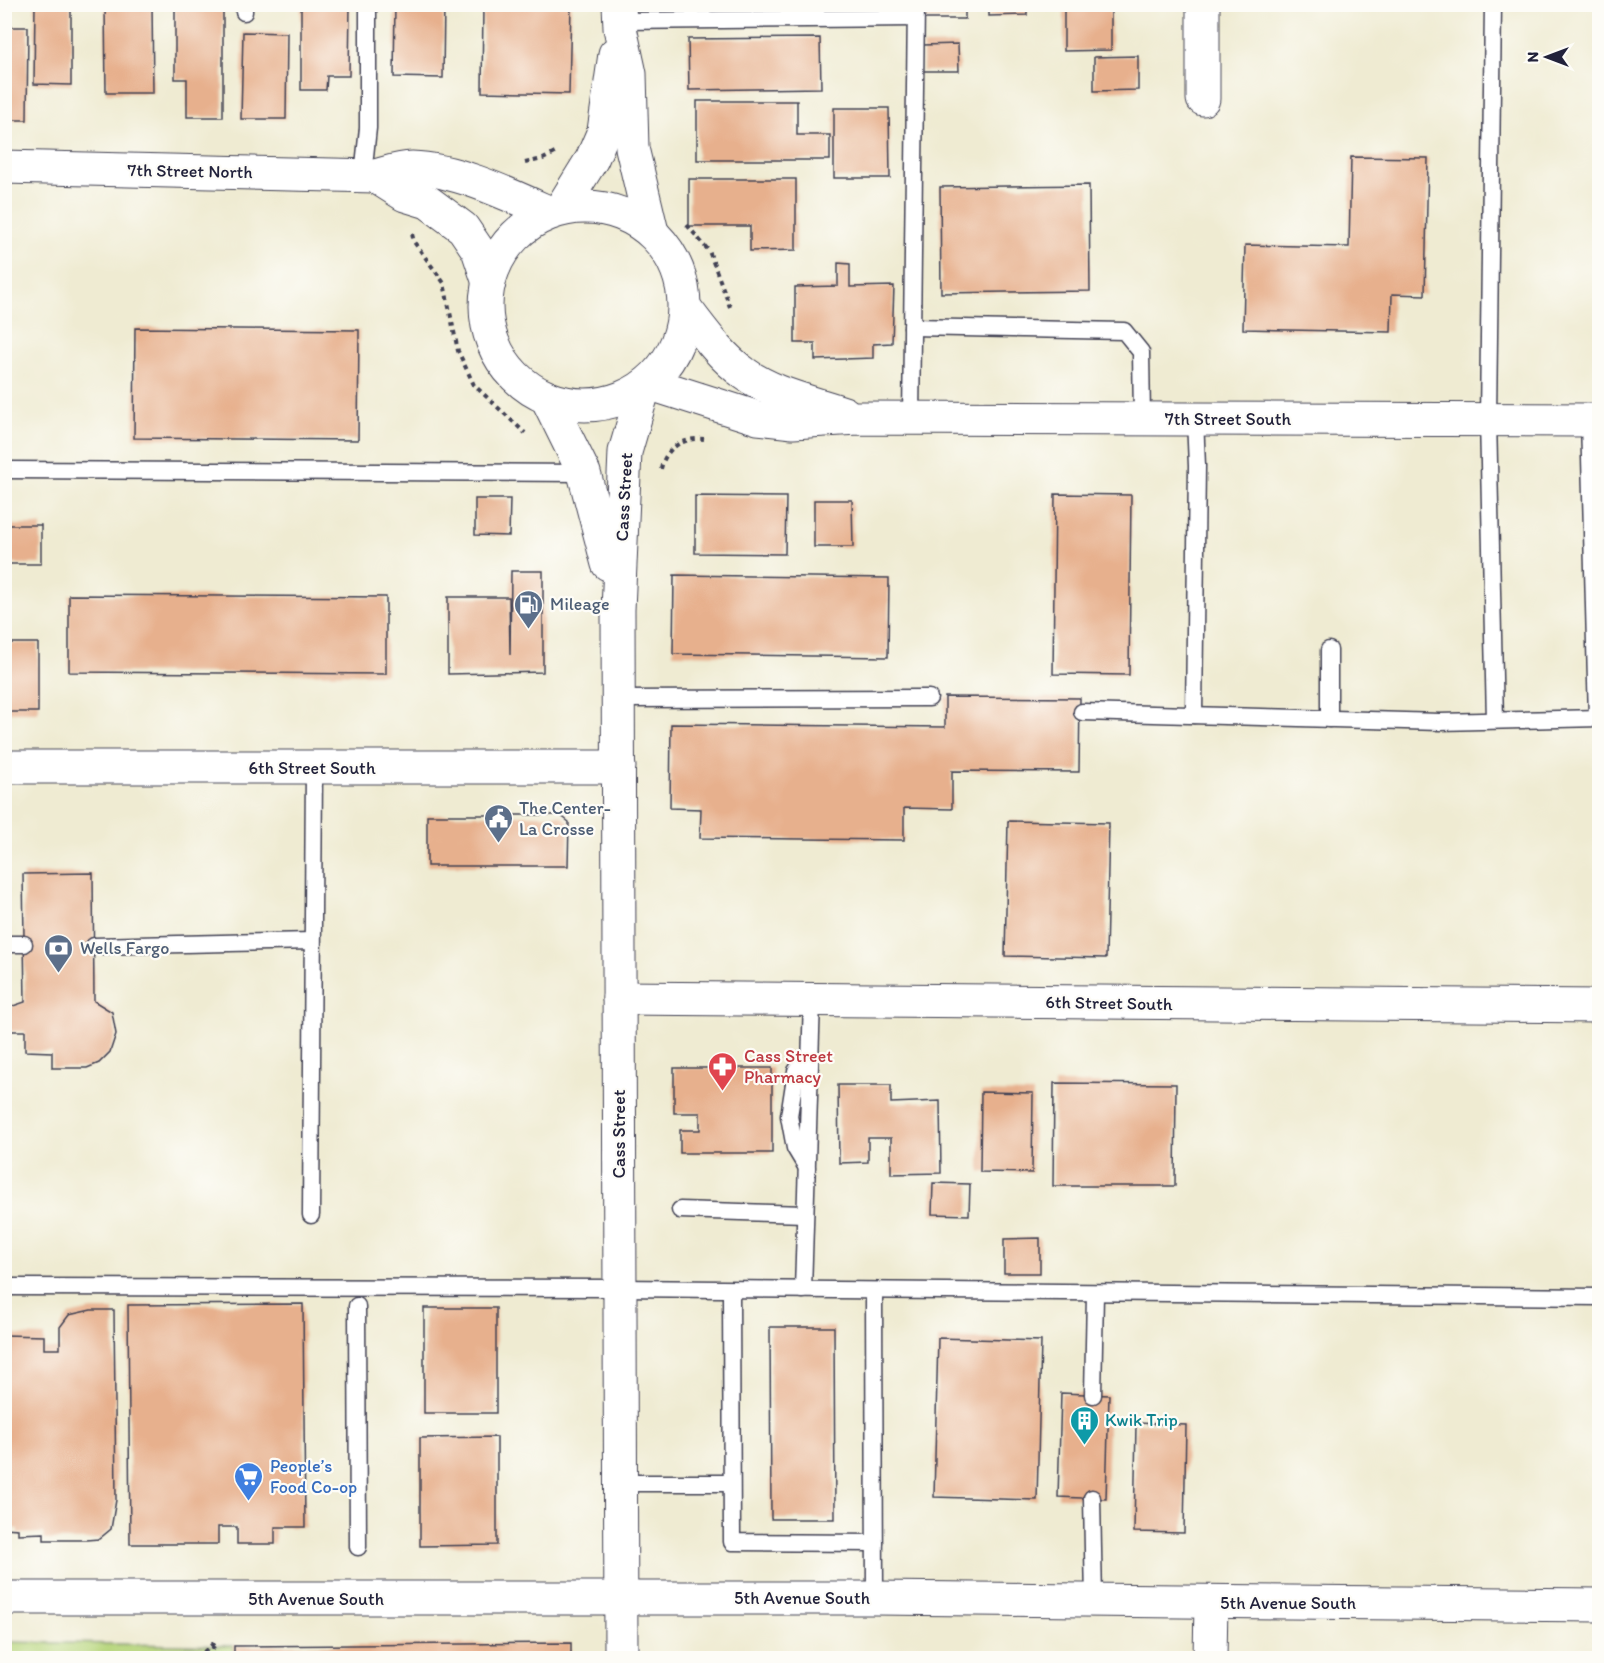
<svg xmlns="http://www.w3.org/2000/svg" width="1604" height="1663" font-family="Itim,sans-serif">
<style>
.green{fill:#b7d67d;stroke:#6c7c5c;stroke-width:1.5}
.building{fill:#e7b08d}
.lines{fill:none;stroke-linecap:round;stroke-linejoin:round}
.lane-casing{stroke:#414052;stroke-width:19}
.street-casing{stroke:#414052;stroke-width:35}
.secondary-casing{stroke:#414052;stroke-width:35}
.path{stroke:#414052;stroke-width:4;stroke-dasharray:4.5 4.5;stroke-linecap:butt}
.lane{stroke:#fff;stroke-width:16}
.street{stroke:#fff;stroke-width:33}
.secondary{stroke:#fff;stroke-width:33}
.labels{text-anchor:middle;stroke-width:4.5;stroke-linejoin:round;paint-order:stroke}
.street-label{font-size:18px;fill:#22223b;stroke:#fdfcf7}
.service-label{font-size:18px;fill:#4e5e75;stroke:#fdfcf7;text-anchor:start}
.health-label{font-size:18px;fill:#be3a42;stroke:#fdfcf7;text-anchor:start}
.culture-label{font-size:18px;fill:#0d838f;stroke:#fdfcf7;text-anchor:start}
.shop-label{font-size:18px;fill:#366cbe;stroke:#fdfcf7;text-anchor:start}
</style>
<rect width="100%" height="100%" fill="#fdfcf7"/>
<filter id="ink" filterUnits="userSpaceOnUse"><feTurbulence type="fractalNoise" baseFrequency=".0167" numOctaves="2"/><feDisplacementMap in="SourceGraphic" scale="12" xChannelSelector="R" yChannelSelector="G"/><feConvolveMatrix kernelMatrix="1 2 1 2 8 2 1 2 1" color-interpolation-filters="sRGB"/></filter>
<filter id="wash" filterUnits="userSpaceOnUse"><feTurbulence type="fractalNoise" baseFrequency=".008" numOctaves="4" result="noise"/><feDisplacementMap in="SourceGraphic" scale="24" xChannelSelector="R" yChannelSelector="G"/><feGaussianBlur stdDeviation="1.35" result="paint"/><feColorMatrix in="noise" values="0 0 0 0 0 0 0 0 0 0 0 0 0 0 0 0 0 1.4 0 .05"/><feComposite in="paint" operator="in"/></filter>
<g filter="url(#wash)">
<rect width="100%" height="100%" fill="#efebd2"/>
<polygon class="green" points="5,1642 234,1646 234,1658 5,1658"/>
<g id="blocks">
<g class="building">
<polygon points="35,4 71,4 71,85 34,84"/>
<polygon points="105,4 152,4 153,93 106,93"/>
<polygon points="175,4 223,4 223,117 187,117 187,79 175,79"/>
<polygon points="301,4 350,4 349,76 327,76 326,90 301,90"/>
<polygon points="395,4 444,4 443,78 394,77"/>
<polygon points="483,4 571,4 569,94 482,92"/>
<polygon points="989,4 1027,4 1027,15 989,16"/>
<polygon points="1052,4 1111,4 1111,50 1064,51 1064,9 1052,9"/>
<rect x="923" y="5" width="42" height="14"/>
<polygon points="4,27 28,27 27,120 4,120"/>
<polygon points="243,32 287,33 286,119 241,119"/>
<polygon points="820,38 821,88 689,90 688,39"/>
<polygon points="958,44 959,71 923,71 923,45"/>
<polygon points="1138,56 1138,90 1094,91 1094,57"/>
<polygon points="697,101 797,101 797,135 830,135 830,160 697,160"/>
<polygon points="834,108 889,108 890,178 834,178"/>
<polygon points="1351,157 1428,158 1425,295 1392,294 1391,332 1243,329 1245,245 1349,247"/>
<polygon points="689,179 796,179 796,250 750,251 750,226 689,226"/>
<polygon points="1089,185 1090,291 941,293 940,187"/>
<polygon points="838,263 850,264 850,287 894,286 892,343 873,344 873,358 815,360 815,343 795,343 795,287 838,286"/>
<polygon points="135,328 359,330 358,440 134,438"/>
<polygon points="1055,494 1131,495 1129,675 1053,674"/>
<polygon points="695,496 786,497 785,554 695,553"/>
<polygon points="475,499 510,499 509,536 475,535"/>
<polygon points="814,500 852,500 853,547 814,547"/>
<rect x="4" y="525" width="37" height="39"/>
<polygon points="511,571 543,571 543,672 448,674 448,597 509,597 510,655"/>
<polygon points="674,575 889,578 888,657 673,654"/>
<polygon points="69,595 386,597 386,674 69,672"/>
<rect x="4" y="643" width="34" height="69"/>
<polygon points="945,697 1080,698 1079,772 952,771 952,809 904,808 904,840 700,838 701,809 670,808 671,724 945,727"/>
<polygon points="427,815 560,815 569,822 568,866 427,866"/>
<polygon points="1008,821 1109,823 1106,958 1005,956"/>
<polygon points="93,873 94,1001 112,1012 116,1034 110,1052 99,1063 87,1068 52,1068 52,1052 25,1051 25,1031 4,1031 4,1009 25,1002 23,874"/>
<polygon points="674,1068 772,1068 772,1153 680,1153 680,1130 700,1130 700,1113 674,1113"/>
<polygon points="1054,1083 1176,1084 1175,1186 1053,1186"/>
<polygon points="838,1085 891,1085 891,1103 940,1101 941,1173 891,1174 891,1138 868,1138 868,1162 839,1163"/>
<polygon points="981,1092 1033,1093 1032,1173 980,1172"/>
<polygon points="933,1183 970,1184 969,1215 932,1214"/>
<polygon points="1040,1238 1040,1273 1004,1273 1004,1239"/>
<polygon points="303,1304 305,1527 275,1527 275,1544 237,1544 237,1527 218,1527 218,1544 130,1544 128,1305"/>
<rect x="424" y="1308" width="72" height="105"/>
<polygon points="91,1310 114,1310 116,1500 111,1529 99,1539 86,1540 44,1540 44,1533 18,1534 18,1529 4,1528 4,1335 44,1336 44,1349 60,1349 60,1327 69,1315"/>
<polygon points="770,1327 834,1327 835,1519 771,1519"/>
<polygon points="938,1338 1041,1341 1037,1500 934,1497"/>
<polygon points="1061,1393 1109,1395 1106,1499 1058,1497"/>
<polygon points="1136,1423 1186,1425 1184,1533 1134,1532"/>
<polygon points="497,1437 497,1545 420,1546 420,1438"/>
<polygon points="571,1643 571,1658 234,1658 234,1646"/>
</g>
</g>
</g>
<g filter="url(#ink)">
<use href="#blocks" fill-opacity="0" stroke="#414052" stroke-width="1.5"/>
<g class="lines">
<defs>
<g id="lane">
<polyline points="1493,4 1488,420 1495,720"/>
<polyline points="244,12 244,4"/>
<polyline points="619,21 915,18"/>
<polyline points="363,175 368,128 368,4"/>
<polyline points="912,327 1124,331 1141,352 1142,418"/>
<polyline points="911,418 916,4"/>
<polyline points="1589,420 1597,718"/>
<polyline points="4,470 584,473"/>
<polyline points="1329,650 1329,719"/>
<polyline points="618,699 929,698"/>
<polyline points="1082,712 1440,722 1600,718"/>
<polyline points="1194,715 1197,466 1195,419"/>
<polyline points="4,944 24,944"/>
<polyline points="94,946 312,941"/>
<polyline points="807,1168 795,1148 789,1116 796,1071 810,1056"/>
<polyline points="680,1210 805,1214"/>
<polyline points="311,1215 314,768"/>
<polyline points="4,1287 620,1288 1600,1297"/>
<polyline points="731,1290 732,1542 875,1543"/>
<polyline points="803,1290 812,1000"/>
<polyline points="874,1291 875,1598"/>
<polyline points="357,1306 358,1547"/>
<polyline points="1093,1395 1095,1294"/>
<polyline points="620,1483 731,1483"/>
<polyline points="1092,1498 1094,1601"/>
</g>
<g id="street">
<polyline points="1203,99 1203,4"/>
<path d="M685 308C703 331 720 356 744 373 772 394 812 402 844 413"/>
<polyline points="648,383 758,418 793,422 857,418 1600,420"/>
<polyline points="4,767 619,767"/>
<polyline points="619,998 1600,1006"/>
<polyline points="4,1598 875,1598 1600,1605"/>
<polyline points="1210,1658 1211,1603"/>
</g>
<g id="secondary">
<polyline points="619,4 620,28 630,74 632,148 652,232"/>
<path d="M4 167 375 176C386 173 400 168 412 168 456 169 510 195 550 213"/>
<polyline points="375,176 405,195 428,202 463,228 478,250 489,283"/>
<circle cx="585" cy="306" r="99"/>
<polyline points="561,209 592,159 604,131 615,54"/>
<polyline points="547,398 584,473 608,564"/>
<polyline points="621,1658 618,610 625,452 644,387"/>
</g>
</defs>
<use href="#lane" class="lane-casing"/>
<use href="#street" class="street-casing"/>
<use href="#secondary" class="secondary-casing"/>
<g class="path">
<polyline points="525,163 543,159 555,153"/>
<polyline points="687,225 709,251 730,307"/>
<polyline points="412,234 414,242 444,283 458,351 474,385 525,433"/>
<path d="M661 469C665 448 684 437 704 439"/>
<polyline points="197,1658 215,1642"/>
<polyline points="208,1658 214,1646"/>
</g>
<use href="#lane" class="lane"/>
<use href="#street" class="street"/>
<use href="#secondary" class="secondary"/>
</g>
</g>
<defs>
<symbol id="fuel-pin" viewBox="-11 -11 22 30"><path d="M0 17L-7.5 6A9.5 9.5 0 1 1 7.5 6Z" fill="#5c6f8a" stroke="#fdfcf7"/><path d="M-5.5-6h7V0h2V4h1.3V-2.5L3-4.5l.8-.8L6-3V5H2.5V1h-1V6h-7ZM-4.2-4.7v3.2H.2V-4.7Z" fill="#fff"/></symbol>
<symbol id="civic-pin" viewBox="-11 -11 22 30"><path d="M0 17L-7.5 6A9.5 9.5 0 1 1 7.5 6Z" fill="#5c6f8a" stroke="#fdfcf7"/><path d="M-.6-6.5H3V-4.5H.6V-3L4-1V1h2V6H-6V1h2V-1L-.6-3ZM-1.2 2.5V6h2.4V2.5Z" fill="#fff"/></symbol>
<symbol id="bank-pin" viewBox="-11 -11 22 30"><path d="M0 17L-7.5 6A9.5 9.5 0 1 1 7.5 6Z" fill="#5c6f8a" stroke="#fdfcf7"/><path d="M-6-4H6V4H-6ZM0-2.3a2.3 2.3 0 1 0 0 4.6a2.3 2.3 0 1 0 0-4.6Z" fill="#fff"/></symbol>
<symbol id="pharmacy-pin" viewBox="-11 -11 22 30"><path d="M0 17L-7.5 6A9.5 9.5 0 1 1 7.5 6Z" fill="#e0444e" stroke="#fdfcf7"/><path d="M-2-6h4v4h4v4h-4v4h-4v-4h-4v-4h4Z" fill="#fff"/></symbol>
<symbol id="building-pin" viewBox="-11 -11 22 30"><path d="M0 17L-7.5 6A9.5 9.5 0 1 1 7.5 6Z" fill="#0f9aa8" stroke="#fdfcf7"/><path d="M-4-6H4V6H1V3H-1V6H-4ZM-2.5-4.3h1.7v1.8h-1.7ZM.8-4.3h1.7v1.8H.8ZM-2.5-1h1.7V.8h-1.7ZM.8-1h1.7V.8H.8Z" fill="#fff"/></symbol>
<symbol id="supermarket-pin" viewBox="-11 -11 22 30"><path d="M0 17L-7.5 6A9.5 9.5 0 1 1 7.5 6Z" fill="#3f7fe0" stroke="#fdfcf7"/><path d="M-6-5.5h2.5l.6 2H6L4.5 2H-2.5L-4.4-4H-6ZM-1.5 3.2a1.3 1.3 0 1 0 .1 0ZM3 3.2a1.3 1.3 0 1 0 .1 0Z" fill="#fff"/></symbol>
</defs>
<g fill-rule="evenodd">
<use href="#fuel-pin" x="512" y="588" width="33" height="45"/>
<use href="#civic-pin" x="482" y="802" width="33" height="45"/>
<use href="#bank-pin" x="42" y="932" width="33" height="45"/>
<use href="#pharmacy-pin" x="706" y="1050" width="33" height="45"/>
<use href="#building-pin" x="1068" y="1404" width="33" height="45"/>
<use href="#supermarket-pin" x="232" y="1460" width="33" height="45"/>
</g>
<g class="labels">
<g class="street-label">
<text transform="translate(190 171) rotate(1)" y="6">7th Street North</text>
<text x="1228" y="425">7th Street South</text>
<text transform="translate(624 497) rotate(-87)" y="6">Cass Street</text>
<text x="312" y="774">6th Street South</text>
<text transform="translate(1109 1003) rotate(1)" y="6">6th Street South</text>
<text transform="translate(619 1134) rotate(-90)" y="6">Cass Street</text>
<text x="802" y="1604">5th Avenue South</text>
<text x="316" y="1605">5th Avenue South</text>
<text x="1288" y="1609">5th Avenue South</text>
</g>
<g class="service-label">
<text x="550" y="610">Mileage</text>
<text x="519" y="814">The Center-<tspan x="519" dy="21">La Crosse</tspan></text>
<text x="80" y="954">Wells Fargo</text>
</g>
<g class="health-label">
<text x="744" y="1062">Cass Street<tspan x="744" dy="21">Pharmacy</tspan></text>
</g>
<g class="culture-label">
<text x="1105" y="1426">Kwik Trip</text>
</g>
<g class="shop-label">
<text x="270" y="1472">People’s<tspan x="270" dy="21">Food Co-op</tspan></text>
</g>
</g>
<rect width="1604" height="1663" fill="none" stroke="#fdfcf7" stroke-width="24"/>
<g transform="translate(1547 57) rotate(270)" stroke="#fdfcf7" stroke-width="4.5" paint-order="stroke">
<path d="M0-4.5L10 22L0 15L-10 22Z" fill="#22223b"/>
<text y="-9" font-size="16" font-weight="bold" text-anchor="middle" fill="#22223b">N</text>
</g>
</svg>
